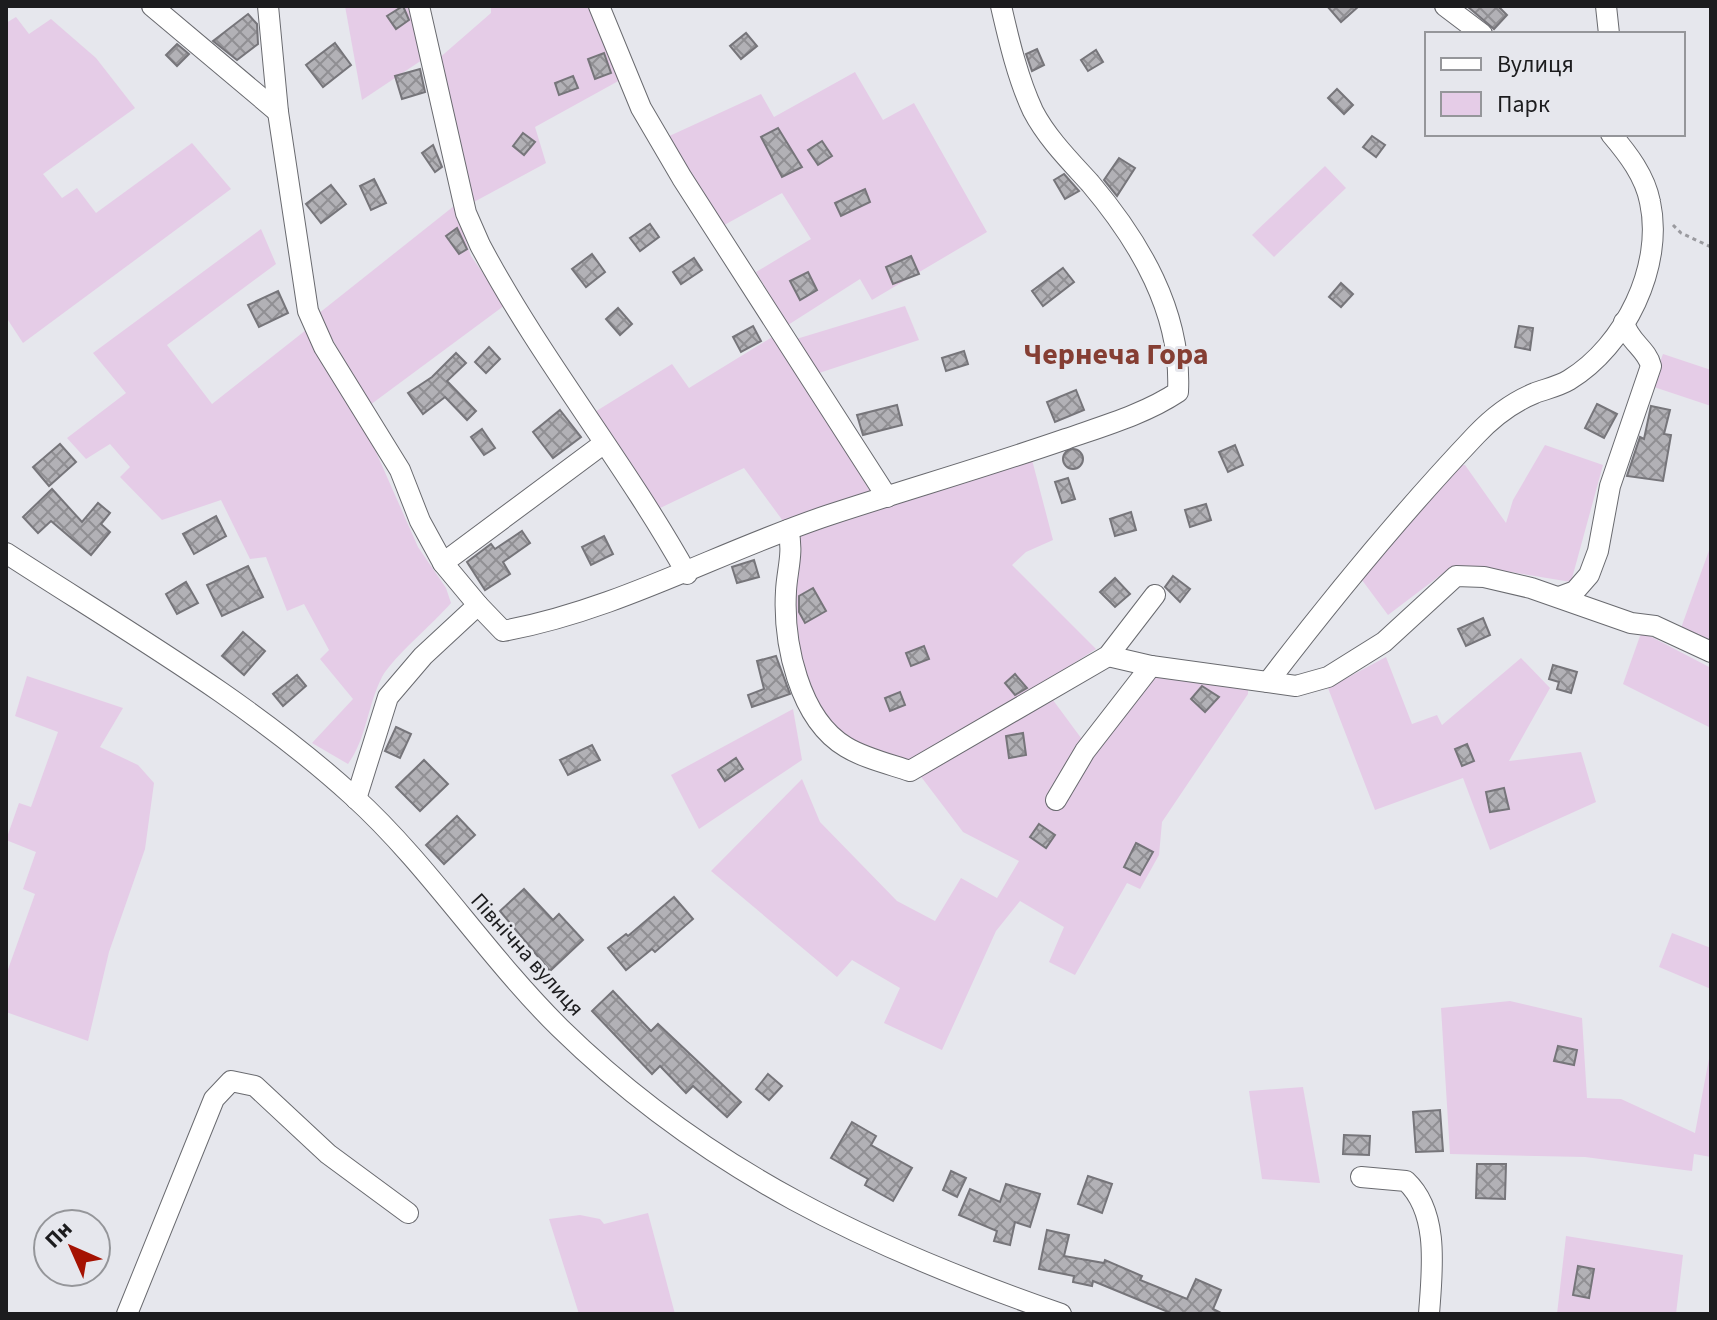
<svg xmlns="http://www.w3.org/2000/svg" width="1717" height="1320" font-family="'Source Sans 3',sans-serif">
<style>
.green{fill:#e5cce7}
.building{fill:url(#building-cross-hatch);stroke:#76757a;stroke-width:2}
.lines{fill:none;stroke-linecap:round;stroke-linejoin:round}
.minor-casing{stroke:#696a6f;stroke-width:22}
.path{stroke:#9a9a9f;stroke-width:3;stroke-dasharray:4 4;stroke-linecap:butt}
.minor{stroke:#fff;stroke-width:20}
.labels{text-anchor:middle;stroke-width:6;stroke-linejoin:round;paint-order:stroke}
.street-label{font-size:22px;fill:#1c1c1e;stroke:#e6e7ed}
.district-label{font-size:30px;font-weight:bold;fill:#853e33;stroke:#e6e7ed}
</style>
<defs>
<pattern id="building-cross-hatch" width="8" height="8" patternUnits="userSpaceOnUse" patternTransform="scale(2)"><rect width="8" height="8" fill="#b2b1b6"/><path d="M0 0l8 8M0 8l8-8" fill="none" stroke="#908f93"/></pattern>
</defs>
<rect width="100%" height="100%" fill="#e6e7ed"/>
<g class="green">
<polygon points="345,6 410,6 425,58 362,100"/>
<polygon points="491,6 593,6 622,79 535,127 546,163 472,203 437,60 491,13"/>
<polygon points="16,17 29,34 51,19 96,58 135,108 43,174 62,198 77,188 96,213 192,143 231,189 23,343 6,317 6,23"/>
<polygon points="855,72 883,120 914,103 987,232 872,300 860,279 788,325 756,272 811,239 782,193 719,228 665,138 761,94 774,117"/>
<polygon points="1325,166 1346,188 1274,257 1252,235"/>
<polygon points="454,206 471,256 505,305 370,405 318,314"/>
<path d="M261 229 276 264 167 345 212 404 306 330 361 418 418 547 446 588 451 603C434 623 393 657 382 677 368 704 366 740 348 764L312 743 353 699 320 659 329 650 304 604 287 611 266 557 250 559 221 500 162 520 120 477 130 467 110 444 86 459 67 438 126 393 93 353Z"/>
<polygon points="905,306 919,340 813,375 793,340"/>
<polygon points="774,336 870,491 783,521 744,468 658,509 590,415 672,364 689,388"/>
<polygon points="1663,354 1711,370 1711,406 1651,386"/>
<polygon points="1545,445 1603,465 1571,582 1492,569 1450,568 1388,615 1359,576 1459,465 1465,465 1506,523 1513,500"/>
<path d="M1031 456 1053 540 1026 552 1012 565 1096 649 969 730 908 762C889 756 865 752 849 742 789 706 786 594 801 535Z"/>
<polygon points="1711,545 1711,652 1681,628"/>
<polygon points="1644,633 1711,668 1711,728 1623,684 1640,636"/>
<polygon points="1386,657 1412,724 1437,715 1442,725 1521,658 1550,688 1509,761 1581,752 1596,802 1490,850 1463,778 1375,810 1328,688"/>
<polygon points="1152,674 1248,687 1248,694 1162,822 1159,855 1140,889 1127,883 1075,975 1049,962 1064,927 1020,901 996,931 942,1050 884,1023 900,988 852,960 837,977 711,871 802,779 820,822 897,901 935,921 961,878 997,898 1019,861 963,832 919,774 1050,696 1084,742 1086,757"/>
<polygon points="27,676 123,708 100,747 138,765 154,783 145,849 109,952 88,1041 6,1012 6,975 35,894 23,889 36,852 6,840 19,803 31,807 58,732 15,716"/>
<polygon points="793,709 802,760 699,829 671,775"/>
<polygon points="1672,933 1711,948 1711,989 1659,967"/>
<polygon points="1510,1001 1582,1018 1587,1098 1621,1099 1695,1133 1711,1048 1711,1157 1694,1154 1692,1171 1585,1157 1450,1154 1441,1008"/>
<polygon points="1303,1087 1320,1183 1262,1179 1249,1091"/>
<polygon points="648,1213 675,1314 579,1314 549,1219 580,1215 600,1219 604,1224"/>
<polygon points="1566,1236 1683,1255 1676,1314 1557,1314"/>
</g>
<g class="building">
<polygon points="403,6 409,20 396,29 387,16"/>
<polygon points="1327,6 1359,6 1341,22"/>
<polygon points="1467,6 1498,6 1507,15 1494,29"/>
<polygon points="248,14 257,24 258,44 237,60 213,41"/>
<polygon points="746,33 757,46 741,59 730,46"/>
<polygon points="335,43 351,65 323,87 306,65"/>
<polygon points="177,44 189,54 177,66 166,55"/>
<polygon points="1037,49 1044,65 1032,71 1026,54"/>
<polygon points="1096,50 1103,62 1088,71 1081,60"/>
<polygon points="604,53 611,73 595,79 588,59"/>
<polygon points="420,69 425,92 402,99 395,76"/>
<polygon points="573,76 578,88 559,95 555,83"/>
<polygon points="1337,89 1353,105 1344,114 1328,98"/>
<polygon points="778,128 802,167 782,177 761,137"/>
<polygon points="523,133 535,142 524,155 513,146"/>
<polygon points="1372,136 1385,145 1376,157 1363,147"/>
<polygon points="822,141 832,156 818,165 808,150"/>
<polygon points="433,145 442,167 435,172 422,153"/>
<polygon points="1119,158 1135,168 1117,196 1104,180"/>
<polygon points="1064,174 1079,191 1065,199 1054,180"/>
<polygon points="374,179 386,203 371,210 360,186"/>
<polygon points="331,185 346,204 321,223 306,204"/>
<polygon points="865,189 870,202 841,216 835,203"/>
<polygon points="650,224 659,237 640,251 630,238"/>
<polygon points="457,228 467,249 459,254 446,236"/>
<polygon points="592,254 605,272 586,287 572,269"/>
<polygon points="911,256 919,274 893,284 886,267"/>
<polygon points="694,258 702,270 681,284 673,272"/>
<polygon points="1063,268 1074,282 1043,306 1032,291"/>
<polygon points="808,272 817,290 800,300 790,281"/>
<polygon points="1341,283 1353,294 1341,307 1329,297"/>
<polygon points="278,291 288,313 259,327 248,305"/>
<polygon points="618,308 632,324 620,335 606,319"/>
<polygon points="753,326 761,341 741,352 733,337"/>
<polygon points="1519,326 1533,328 1530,350 1515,347"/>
<polygon points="489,347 500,359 486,373 475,362"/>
<polygon points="964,351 968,364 946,371 942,358"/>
<polygon points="456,353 466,363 447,381 476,411 467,420 445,397 423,414 408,393 432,377"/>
<polygon points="1076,390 1084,410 1055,422 1047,402"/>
<polygon points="1597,404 1617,414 1604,438 1585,428"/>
<polygon points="897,405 902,425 863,435 857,415"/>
<polygon points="1651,406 1670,410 1664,434 1671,435 1663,481 1627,476 1640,437 1644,439"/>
<polygon points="560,410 581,437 553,458 533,432"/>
<polygon points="482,429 495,448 484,455 471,437"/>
<polygon points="60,444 76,462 49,486 33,467"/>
<polygon points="1235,445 1243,465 1228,472 1219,452"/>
<circle cx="1073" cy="459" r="10"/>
<polygon points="1068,478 1075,499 1062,503 1055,482"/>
<polygon points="52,489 82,522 98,503 110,513 101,524 110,532 91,555 51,521 38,533 23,517"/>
<polygon points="1206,504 1211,520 1190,527 1185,510"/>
<polygon points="1131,512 1136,530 1115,536 1110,519"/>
<polygon points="216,516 226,536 194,554 183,534"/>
<polygon points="522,531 530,543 503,562 510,574 485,590 467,562 491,544 495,549"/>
<polygon points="604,536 613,554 591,565 582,547"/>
<polygon points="754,560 759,577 737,583 732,567"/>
<polygon points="248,566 263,597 222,616 207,585"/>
<polygon points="1173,576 1190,589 1180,602 1165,587"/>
<polygon points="1115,578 1130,594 1115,607 1100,592"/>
<polygon points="186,582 198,603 177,614 166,594"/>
<polygon points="813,588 826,611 805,623 799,612 799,596"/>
<polygon points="1483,618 1490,635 1466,646 1458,629"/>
<polygon points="243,632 265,651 244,675 222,656"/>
<polygon points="924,646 929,659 911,666 906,653"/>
<polygon points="776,656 790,694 752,707 748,695 764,689 757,661"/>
<polygon points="1553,665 1577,672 1571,693 1557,689 1559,682 1549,679"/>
<polygon points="1015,674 1027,688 1015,695 1005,683"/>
<polygon points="297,675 306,686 283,706 273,694"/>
<polygon points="1202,686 1219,697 1205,712 1191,699"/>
<polygon points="900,692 905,705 890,711 885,698"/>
<polygon points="396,727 411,734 400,758 385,751"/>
<polygon points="1023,733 1026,755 1009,758 1006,736"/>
<polygon points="1467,744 1474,761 1462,766 1455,749"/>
<polygon points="592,745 600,760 568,775 560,760"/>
<polygon points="736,758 743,769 725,781 718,770"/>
<polygon points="424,760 448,784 420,811 396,787"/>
<polygon points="1504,788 1509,809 1490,812 1486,792"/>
<polygon points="457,816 475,835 444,864 426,845"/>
<polygon points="1039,824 1055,835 1046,848 1030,837"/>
<polygon points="1136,843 1153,852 1140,875 1124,867"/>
<polygon points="524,889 553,920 559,914 583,940 550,971 500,911"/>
<polygon points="674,897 693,919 655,952 652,949 626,970 608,948 626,934 628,936"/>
<polygon points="613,991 651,1031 658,1024 741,1102 727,1117 693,1086 686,1093 660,1066 652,1074 592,1011"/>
<polygon points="1558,1046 1577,1050 1574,1065 1554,1061"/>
<polygon points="768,1074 782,1086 769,1100 756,1089"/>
<polygon points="1440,1110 1443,1151 1416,1152 1413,1112"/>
<polygon points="852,1122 876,1136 871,1145 912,1168 893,1201 865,1185 868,1179 831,1158"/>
<polygon points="1344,1135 1370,1136 1369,1155 1343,1154"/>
<polygon points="1477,1164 1506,1164 1505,1199 1476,1198"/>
<polygon points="951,1171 966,1178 957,1197 943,1190"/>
<polygon points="1088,1176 1112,1184 1102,1213 1078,1204"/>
<polygon points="1006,1184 1040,1194 1030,1227 1015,1222 1010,1245 994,1241 997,1231 959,1215 970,1189 1000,1202"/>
<polygon points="1047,1230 1069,1235 1064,1256 1104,1263 1105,1260 1142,1276 1140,1280 1187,1299 1196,1279 1221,1290 1213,1309 1223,1314 1173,1314 1093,1281 1092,1286 1073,1282 1074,1276 1039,1269"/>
<polygon points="1578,1266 1594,1269 1589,1298 1573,1295"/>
</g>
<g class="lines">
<defs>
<g id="minor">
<polyline points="152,6 278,112"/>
<polyline points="268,6 278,112 308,311 324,347 400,470 420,521 443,563 478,605 423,656 388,697 356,799"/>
<path d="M419 6 466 213 480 245C541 360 624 461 687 574"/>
<polyline points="599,6 641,108 682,178 887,497"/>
<polyline points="1445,6 1482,34"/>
<polyline points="1606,6 1609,34"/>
<path d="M788 530C794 552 787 570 786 591 783 643 799 719 846 747 864 758 889 764 910 771L1108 656 1155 595"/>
<path d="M6 553C123 629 249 701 353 796 429 865 486 955 560 1028 706 1171 871 1248 1061 1314"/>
<polyline points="443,563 603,444"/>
<path d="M1559 597 1575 591 1589 575 1598 551 1610 486 1651 366C1647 349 1628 341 1624 322"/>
<path d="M478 605 503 631C618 610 720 551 829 515 908 489 988 466 1066 439 1103 426 1145 414 1178 392 1182 312 1139 241 1090 183 1070 161 1047 138 1033 111 1018 79 1009 41 1001 6"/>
<polyline points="1108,656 1151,666 1296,686 1328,677 1384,642 1456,576 1484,577 1531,588 1631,623 1655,626 1711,652"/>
<path d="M1268 682C1333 597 1402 513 1476 435 1492 418 1513 402 1535 393 1546 389 1559 386 1569 380 1625 346 1664 266 1650 202 1645 176 1628 154 1611 134"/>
<polyline points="1056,800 1085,751 1151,666"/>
<path d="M1361 1177 1406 1181C1440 1213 1432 1271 1429 1314"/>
<polyline points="127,1314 214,1099 231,1081 255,1086 328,1154 408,1213"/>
</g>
</defs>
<use href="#minor" class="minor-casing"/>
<polyline class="path" points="1673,225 1681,233 1711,247"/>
<use href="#minor" class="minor"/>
</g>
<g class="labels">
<g class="street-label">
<text transform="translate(528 954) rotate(48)" y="8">Північна вулиця</text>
</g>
<g class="district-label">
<text x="1116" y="364">Чернеча Гора</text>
</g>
</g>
<rect width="1717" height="1320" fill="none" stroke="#1c1c1e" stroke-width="16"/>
<rect x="1425" y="32" width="260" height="104" fill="#e6e7ed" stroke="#95969a" stroke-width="2"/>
<rect x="1441" y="58" width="40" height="12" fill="#ffffff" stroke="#95969a" stroke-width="2"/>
<text x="1497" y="72" font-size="24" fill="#1c1c1e">Вулиця</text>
<rect x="1441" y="92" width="40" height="24" fill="#e5cce7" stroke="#95969a" stroke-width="2"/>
<text x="1497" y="112" font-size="24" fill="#1c1c1e">Парк</text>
<g transform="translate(72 1248) rotate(315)"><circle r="38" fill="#e6e7ed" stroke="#95969a" stroke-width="2"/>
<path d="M0-6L14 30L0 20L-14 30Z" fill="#a51202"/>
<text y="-12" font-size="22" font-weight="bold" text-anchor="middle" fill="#1c1c1e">Пн</text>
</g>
</svg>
